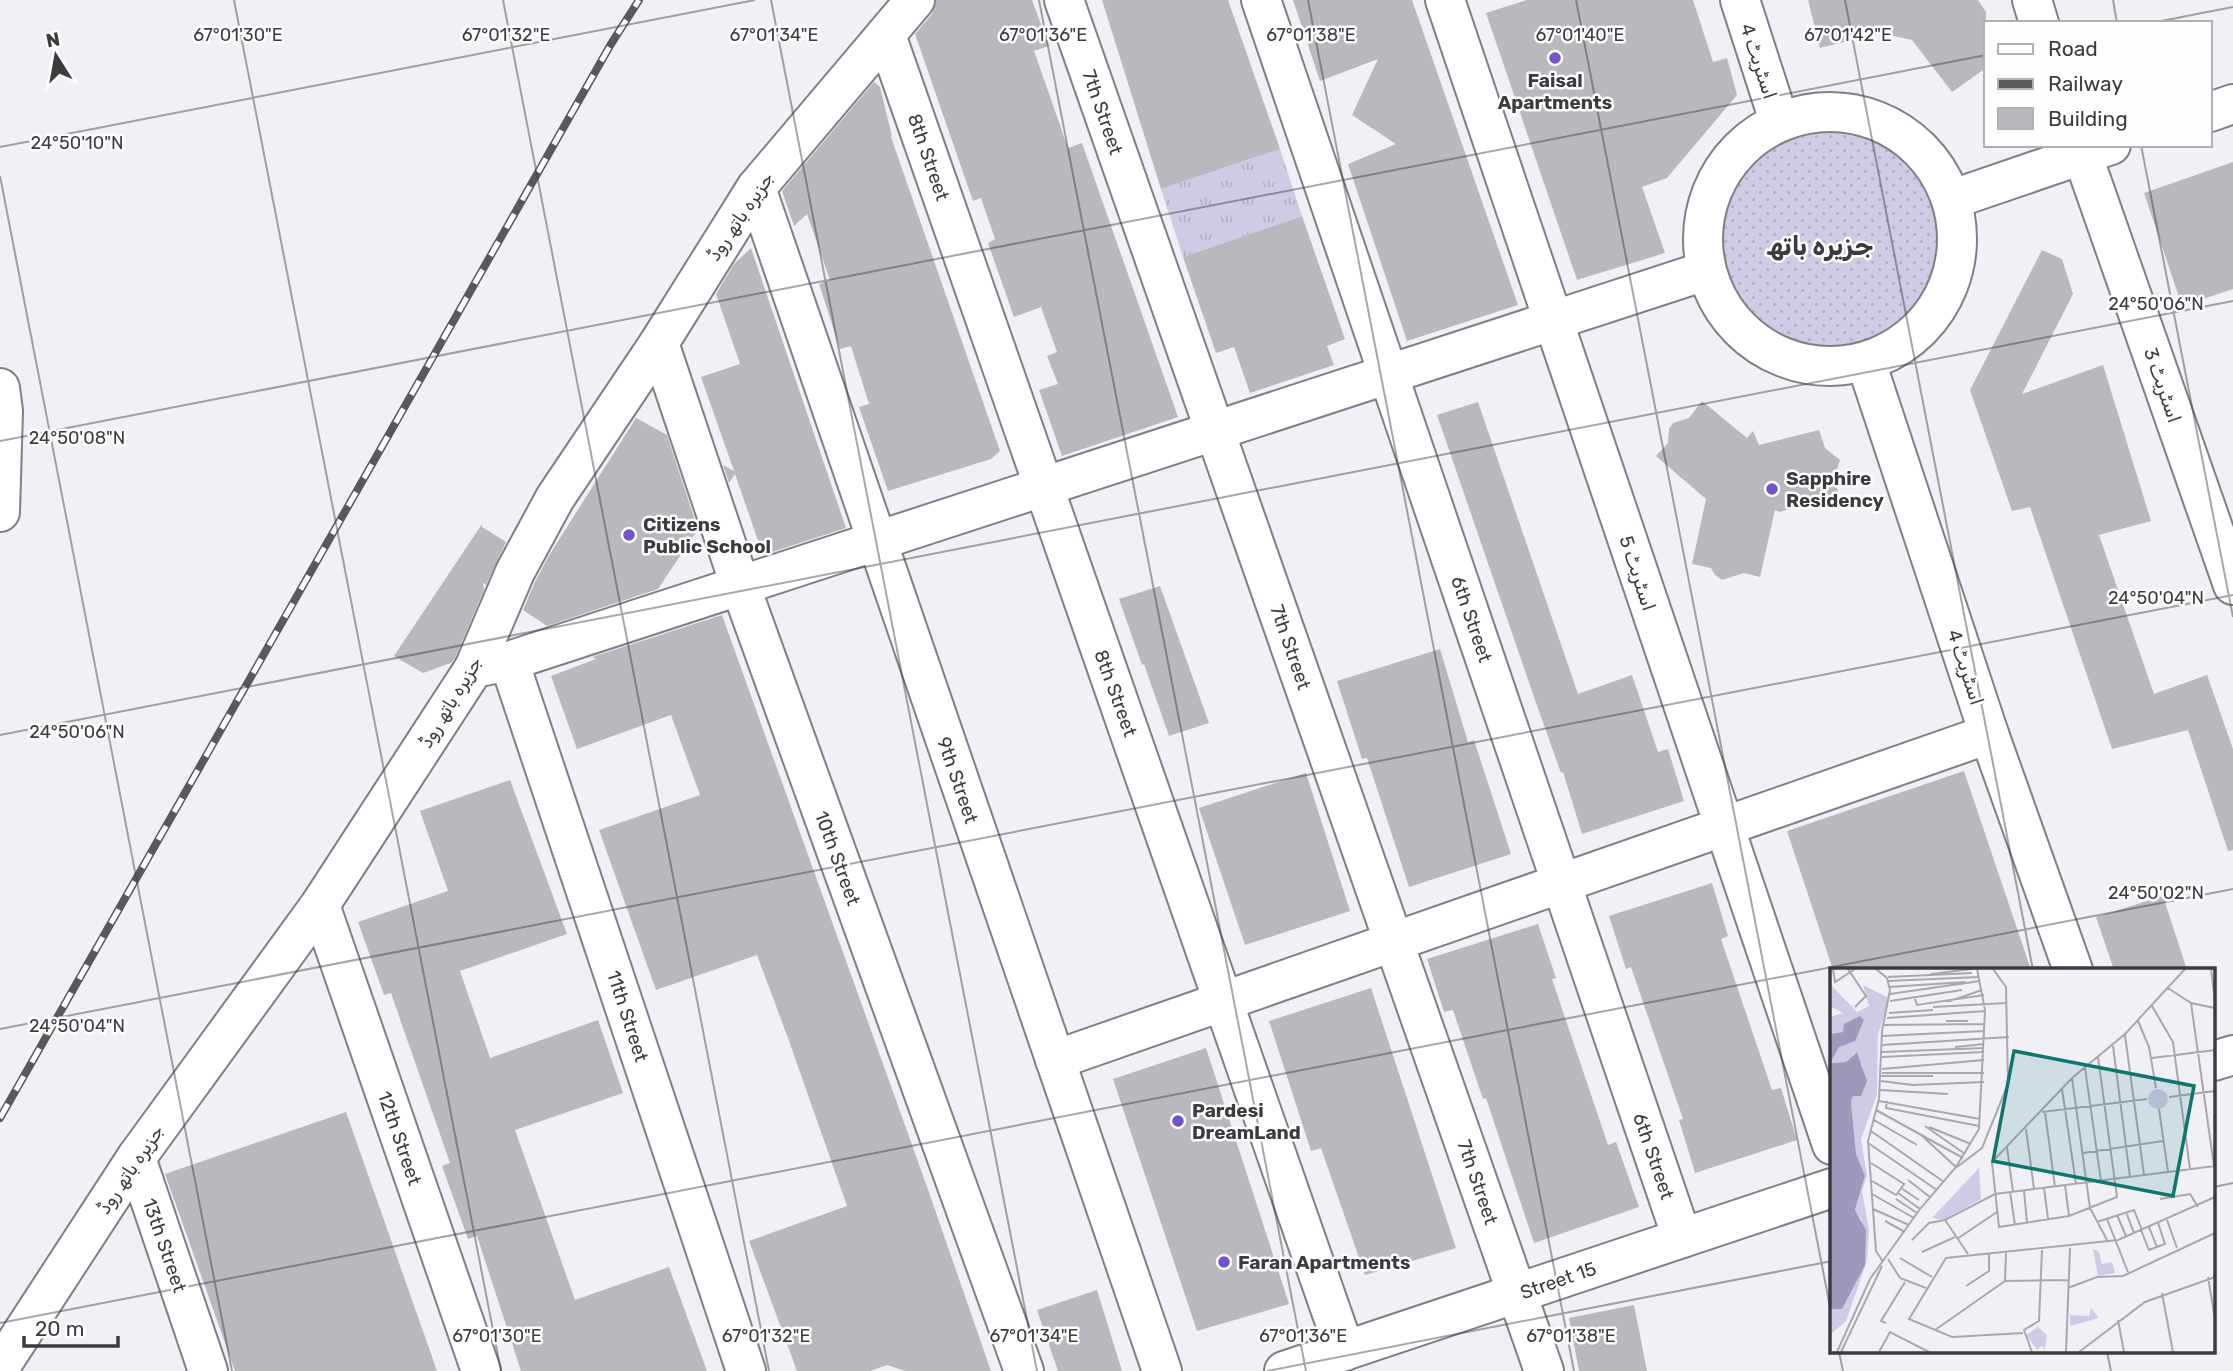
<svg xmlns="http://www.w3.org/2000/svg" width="2233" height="1371" font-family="Rubik,'Noto Sans Arabic',sans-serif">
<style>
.grass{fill:url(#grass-tufts)}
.park{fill:url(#park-dots)}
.building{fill:#b9b8bf}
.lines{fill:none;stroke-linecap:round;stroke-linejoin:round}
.minor-casing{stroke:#807f86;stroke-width:42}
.minor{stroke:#fff;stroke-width:38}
.rail-casing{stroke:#59595c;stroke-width:8}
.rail{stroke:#fefefe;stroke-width:5;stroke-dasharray:16;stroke-linecap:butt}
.ticks{fill:none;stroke:#3c3c3f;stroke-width:2;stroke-opacity:0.45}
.poi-dot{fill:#7452cc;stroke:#fefefe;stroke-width:2.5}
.labels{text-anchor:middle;stroke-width:5;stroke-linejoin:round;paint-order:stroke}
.street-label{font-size:19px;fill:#3c3c3f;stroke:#fefefe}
.poi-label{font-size:19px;font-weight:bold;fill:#3c3c3f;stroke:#fefefe;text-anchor:start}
.district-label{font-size:26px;font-weight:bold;fill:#3c3c3f;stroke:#fefefe}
.inset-road{fill:none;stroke:#a9a8ad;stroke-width:2}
.view{fill:#0f766e;fill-opacity:0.15;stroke:#0f766e;stroke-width:3.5}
.inset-edge{fill:none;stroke:#3c3c3f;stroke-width:3.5}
.ticks-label{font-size:18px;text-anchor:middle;fill:#3c3c3f;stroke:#fefefe;stroke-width:5;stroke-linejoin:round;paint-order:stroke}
</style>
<defs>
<pattern id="grass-tufts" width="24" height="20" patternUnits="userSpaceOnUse" patternTransform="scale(1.75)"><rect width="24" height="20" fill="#cecbe4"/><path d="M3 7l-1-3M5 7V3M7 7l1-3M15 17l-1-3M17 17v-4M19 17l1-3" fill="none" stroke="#b2afc5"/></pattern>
<pattern id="park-dots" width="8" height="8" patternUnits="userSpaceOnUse" patternTransform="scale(1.75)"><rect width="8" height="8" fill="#cecbe4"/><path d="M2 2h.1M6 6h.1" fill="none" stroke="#b2afc5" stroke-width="1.8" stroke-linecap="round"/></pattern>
</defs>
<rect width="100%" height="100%" fill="#f1f0f7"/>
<polygon class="grass" points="1280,149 1302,216 1183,257 1161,189"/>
<circle class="park" cx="1830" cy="239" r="127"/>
<g class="building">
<polygon points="936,0 1032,0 1049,46 1034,51 1068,148 1082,143 1178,417 1062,456 1039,390 1058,384 1047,356 1057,352 1041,307 1014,317 988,243 995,239 981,198 973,201 915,34 932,14"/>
<polygon points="1102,0 1228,0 1280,149 1161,189"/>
<polygon points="1293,0 1412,0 1518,305 1407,341 1348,164 1396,144 1352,115 1378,59 1320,81"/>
<polygon points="1527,0 1693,0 1713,62 1727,58 1737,95 1667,178 1642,187 1665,253 1577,280 1486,13"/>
<polygon points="1808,0 1978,0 1986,12 1986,68 1952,92 1912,40 1881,33 1820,48"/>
<polygon points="874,82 880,87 892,136 891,137 1000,451 991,459 888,491 859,407 869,404 851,346 840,349 819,284 830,280 807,214 794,226 782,191"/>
<polygon points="2233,162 2233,289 2182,306 2144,193"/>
<polygon points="1302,216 1345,339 1327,346 1334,365 1250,393 1234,347 1216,353 1183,257"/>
<polygon points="751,248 846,528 763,555 735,474 729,483 723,465 734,471 701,377 740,364 716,294 734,264"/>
<polygon points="2042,250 2062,259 2073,294 2022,394 2103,365 2151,521 2099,535 2154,694 2207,675 2233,749 2233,850 2228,851 2188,730 2112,749 2030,507 2012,511 1970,390"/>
<polygon points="1702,401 1747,438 1753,431 1759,445 1819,430 1825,448 1840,460 1834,478 1839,496 1779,512 1775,510 1760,577 1744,573 1722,580 1715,575 1711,568 1692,564 1706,499 1656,456 1668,443 1669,429 1673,423 1689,418"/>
<polygon points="1478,402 1578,694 1632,675 1658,752 1668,749 1684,801 1582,834 1563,772 1561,773 1534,697 1437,415"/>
<polygon points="636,418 667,435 698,529 658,589 547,626 523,610 535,582 548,557"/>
<polygon points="482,524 482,527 506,542 486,585 483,583 484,590 455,658 451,663 423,673 394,656"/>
<polygon points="1160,586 1209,723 1169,736 1144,664 1142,665 1119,599"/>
<polygon points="722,615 925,1181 991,1371 905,1371 887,1365 870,1371 797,1371 749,1241 847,1206 788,1038 757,955 656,990 599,830 700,795 671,715 577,749 551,676 596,659 592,657"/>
<polygon points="1440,649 1468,742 1474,740 1511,854 1409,887 1367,758 1362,759 1337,681"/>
<polygon points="1964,771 2031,970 1833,970 1787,831"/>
<polygon points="1306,773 1350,911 1245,945 1199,808"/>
<polygon points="510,780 567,934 460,971 490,1058 598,1020 623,1093 515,1130 575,1300 669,1267 707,1371 521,1371 477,1236 468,1239 442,1166 450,1163 391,993 384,995 358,922 448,891 420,811"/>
<polygon points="1712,883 1728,936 1721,939 1772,1090 1781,1088 1797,1140 1695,1173 1679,1120 1683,1119 1631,967 1626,969 1609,916"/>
<polygon points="2163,896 2187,970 2114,970 2096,917"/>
<polygon points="1538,924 1556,978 1552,979 1608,1145 1616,1142 1639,1207 1534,1243 1486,1098 1483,1099 1453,1010 1444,1012 1427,959"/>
<polygon points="1371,988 1456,1248 1365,1275 1321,1148 1311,1151 1269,1021"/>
<polygon points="1206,1048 1289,1304 1197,1331 1113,1079"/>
<polygon points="346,1112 437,1371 235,1371 165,1174"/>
<polygon points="1097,1290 1122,1371 1058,1371 1037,1310"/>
<polygon points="1634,1305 1647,1371 1579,1371 1569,1318"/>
</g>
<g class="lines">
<defs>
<g id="minor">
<polyline points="1064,0 1544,1371"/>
<polyline points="1261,0 1682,1238"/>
<polyline points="1445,0 1832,1145"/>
<polyline points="1740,0 1779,121"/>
<polyline points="2032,0 2039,23"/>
<path d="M886 35C1038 474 1195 911 1345 1351"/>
<circle cx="1830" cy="239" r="127"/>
<polyline points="2210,112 2233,104"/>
<polyline points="2079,145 2233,585"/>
<polyline points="756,188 1162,1371"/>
<polyline points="1953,199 2111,145"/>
<polyline points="659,343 740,585 1024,1371"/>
<polyline points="1866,362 1989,734 2073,970"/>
<polyline points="0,388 3,411 0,512"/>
<polyline points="509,661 746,1371"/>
<polyline points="474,668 509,661 1705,271"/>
<polyline points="320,905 481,1371"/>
<polyline points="1055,1060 1989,734"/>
<polyline points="2214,1061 2233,1055"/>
<polyline points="136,1158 208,1371"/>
<polyline points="0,1367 136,1158 320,905 474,668 515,572 555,498 659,343 756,188 915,0"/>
<polyline points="1284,1371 1832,1188"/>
</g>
</defs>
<use href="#minor" class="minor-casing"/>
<use href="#minor" class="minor"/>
<defs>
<polyline id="rail" points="0,1118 611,44 639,0"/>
</defs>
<use href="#rail" class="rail-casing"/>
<use href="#rail" class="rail"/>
</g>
<path class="ticks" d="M234 0 501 1371M503 0 769 1371M771 0 1037 1371M1039 0 1306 1371M1308 0 1574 1371M1576 0 1832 1317M1845 0 2033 970M2113 0 2117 23M2151 23 2233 7M2141 145 2233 617M0 147 755 0M0 176 232 1371M0 441 1986 55M0 735 2233 301M0 1029 2233 595M2214 1187 2233 1183M0 1323 2233 889M1839 1352 1843 1371M2107 1352 2111 1371M1267 1371 1832 1261"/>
<g class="poi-dot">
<circle cx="1555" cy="58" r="7"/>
<circle cx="1772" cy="489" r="7"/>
<circle cx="629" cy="535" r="7"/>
<circle cx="1178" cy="1121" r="7"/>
<circle cx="1224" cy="1262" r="7"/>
</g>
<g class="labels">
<g class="street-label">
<text transform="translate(1759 61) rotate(72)" y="7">اسٹریٹ 4</text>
<text transform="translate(1103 112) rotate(71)" y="7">7th Street</text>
<text transform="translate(929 157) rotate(71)" y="7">8th Street</text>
<text transform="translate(740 216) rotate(-56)" y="7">جزیرہ باتھ روڈ</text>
<text transform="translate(2163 385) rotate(71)" y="7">اسٹریٹ 3</text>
<text transform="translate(1638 573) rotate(72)" y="7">اسٹریٹ 5</text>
<text transform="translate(1472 619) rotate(71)" y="7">6th Street</text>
<text transform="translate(1291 647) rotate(71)" y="7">7th Street</text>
<text transform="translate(1966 667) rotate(72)" y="7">اسٹریٹ 4</text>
<text transform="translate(1116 693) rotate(70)" y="7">8th Street</text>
<text transform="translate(450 702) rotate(-59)" y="7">جزیرہ باتھ روڈ</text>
<text transform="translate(958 780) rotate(71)" y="7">9th Street</text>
<text transform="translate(838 858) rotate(70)" y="7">10th Street</text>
<text transform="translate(628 1016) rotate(72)" y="7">11th Street</text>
<text transform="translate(400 1138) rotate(71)" y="7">12th Street</text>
<text transform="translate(1654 1156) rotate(71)" y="7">6th Street</text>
<text transform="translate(130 1169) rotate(-56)" y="7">جزیرہ باتھ روڈ</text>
<text transform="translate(1478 1182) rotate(71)" y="7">7th Street</text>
<text transform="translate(165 1245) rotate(71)" y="7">13th Street</text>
<text transform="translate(1558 1280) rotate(-19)" y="7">Street 15</text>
</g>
<g class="poi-label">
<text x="1555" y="87" text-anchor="middle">Faisal<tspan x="1555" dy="22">Apartments</tspan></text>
<text x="1786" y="485">Sapphire<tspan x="1786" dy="22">Residency</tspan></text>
<text x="643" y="531">Citizens<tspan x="643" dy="22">Public School</tspan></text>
<text x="1192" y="1117">Pardesi<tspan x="1192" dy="22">DreamLand</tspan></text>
<text x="1238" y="1269">Faran Apartments</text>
</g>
<g class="district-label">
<text x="1820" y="255">جزیرہ باتھ</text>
</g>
</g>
<g transform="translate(1830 968)">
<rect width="385" height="385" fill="#f1f0f7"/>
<path d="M263 281 269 284 272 296 282 294 285 305 268 308ZM261 340 269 350 240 358V347L259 348ZM208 359 217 367 215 382 212 378 207 382 196 367Z" fill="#cecbe4"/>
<path d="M0 16 27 44 39 38 33 17 59 30 48 67 47 127 31 171 37 208 32 223 39 262 37 293 16 353 0 367V341H12L32 252 25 243 35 208 26 186 21 133 33 99 26 84 16 94 0 95 14 64 0 66V49L13 45 0 38Z" fill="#cecbe4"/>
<path d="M318 131a10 10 0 1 1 20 0a10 10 0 1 1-20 0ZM149 200 151 231 113 252 102 250Z" fill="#cecbe4"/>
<path d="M30 48 34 52 25 73 9 79 0 95 16 94 27 84 37 113 31 128H23L21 133 26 186 35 208 25 242 36 262 35 297 12 341H0V66L13 64 14 56Z" fill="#9e99bb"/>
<path class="inset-road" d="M3 1 5 14 25 1M18 1 36 28 25 39M46 1 57 10 60 22 52 63 49 131 38 173 46 283 53 294M381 1 385 33M101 6 142 1M58 9 142 5M58 13 149 9M59 19 135 14M338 20 361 35 385 40M60 26 150 13M85 31 87 37 154 27M60 33 132 22M120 33 152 22M361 35 384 198M322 38 343 74 360 201M103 39 177 35M59 45 103 42M57 50 155 43M116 53H138M308 53 319 79 326 120M54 57 155 56M295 67 314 207M52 68 154 63M52 77 179 69M283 78 300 209M125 79 154 76M52 84 154 80M52 89 154 84M268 89 287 229 239 248 169 259 162 194 242 110 295 66 355 1M322 90 385 82M255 100 271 213M52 101 154 92M52 105H154M51 108H103M242 110 260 240 278 274M51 113 83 117 154 114M232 121 246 216M50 122 118 126M339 129 385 123M49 133 150 151M57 133 56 140 149 158M329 141 338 204M46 142 133 190M212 144 317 131M215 144 225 219M44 152 87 177M95 158 135 186M99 159 141 176M196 161 204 221M41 163 114 214M91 167 126 199M38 175 107 222M177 179 183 224M253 185 333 173M41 195 74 216 66 227 42 213M127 199 152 180 178 116 176 19 163 1M78 212 100 229M235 217 239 248M71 220 89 232M214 220 218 251M194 223 197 255M180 224 185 257M68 225 90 241M42 226 84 250M66 231 87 245M330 231 360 226 368 239M43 241 79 257M296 244 304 265M287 247 296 268M277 251 298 304M115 252 138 286M337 252 347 280M55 253 75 264M267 254 304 242 312 262M319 259 327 279 335 276 328 255M311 262 319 282 327 279M127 271 167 244M82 272 99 255 115 252 165 226 385 198M92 284 125 269M70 290 102 309M58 291 70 310 96 320M378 309 385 351M175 313 238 312M136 318 159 303V286M238 320 267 309 293 308 385 265M332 325 343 384M288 352 294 384M56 355 51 353 75 314M105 362 175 313 176 285M193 365 122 369 79 351 116 290 288 272 385 229M7 384 40 311 90 241 126 199 149 161 155 42 147 1M11 384 52 298M49 384 60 364 99 384M202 384 194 362 209 353 212 282M236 384 240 280M249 384 315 334 385 309"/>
<path class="view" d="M184 83 364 118 343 228 163 193Z"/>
<rect width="385" height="385" class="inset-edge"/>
</g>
<g class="ticks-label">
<text x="238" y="41">67°01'30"E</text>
<text x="506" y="41">67°01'32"E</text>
<text x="774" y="41">67°01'34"E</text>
<text x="1043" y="41">67°01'36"E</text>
<text x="1311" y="41">67°01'38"E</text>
<text x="1580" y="41">67°01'40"E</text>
<text x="1848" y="41">67°01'42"E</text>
<text x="77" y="149">24°50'10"N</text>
<text x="2156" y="310">24°50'06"N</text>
<text x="77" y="444">24°50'08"N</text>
<text x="2156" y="604">24°50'04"N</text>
<text x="77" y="738">24°50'06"N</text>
<text x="2156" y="899">24°50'02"N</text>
<text x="77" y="1032">24°50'04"N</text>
<text x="497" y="1342">67°01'30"E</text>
<text x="766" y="1342">67°01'32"E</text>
<text x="1034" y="1342">67°01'34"E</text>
<text x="1303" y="1342">67°01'36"E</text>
<text x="1571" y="1342">67°01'38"E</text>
</g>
<rect x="1984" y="21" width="228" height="126" fill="#fefefe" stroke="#b0b0b2" stroke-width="2"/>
<rect x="1998" y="44" width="35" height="10" fill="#ffffff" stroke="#b0b0b2" stroke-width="2"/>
<text x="2048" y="56" font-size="21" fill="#3c3c3f">Road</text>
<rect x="1998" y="79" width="35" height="10" fill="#59595c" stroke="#b0b0b2" stroke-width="2"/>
<text x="2048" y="91" font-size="21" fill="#3c3c3f">Railway</text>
<rect x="1998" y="108" width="35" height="21" fill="#b9b8bf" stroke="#b0b0b2" stroke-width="2"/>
<text x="2048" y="126" font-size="21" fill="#3c3c3f">Building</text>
<g transform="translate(56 56) rotate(349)" stroke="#fefefe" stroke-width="5" paint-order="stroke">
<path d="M0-5L12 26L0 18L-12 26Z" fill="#3c3c3f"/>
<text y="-10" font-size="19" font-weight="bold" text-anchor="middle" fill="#3c3c3f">N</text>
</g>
<path d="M24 1336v10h94v-10" fill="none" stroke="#3c3c3f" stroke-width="3.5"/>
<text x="35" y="1336" font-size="21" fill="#3c3c3f" stroke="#fefefe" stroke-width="5" paint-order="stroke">20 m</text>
</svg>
